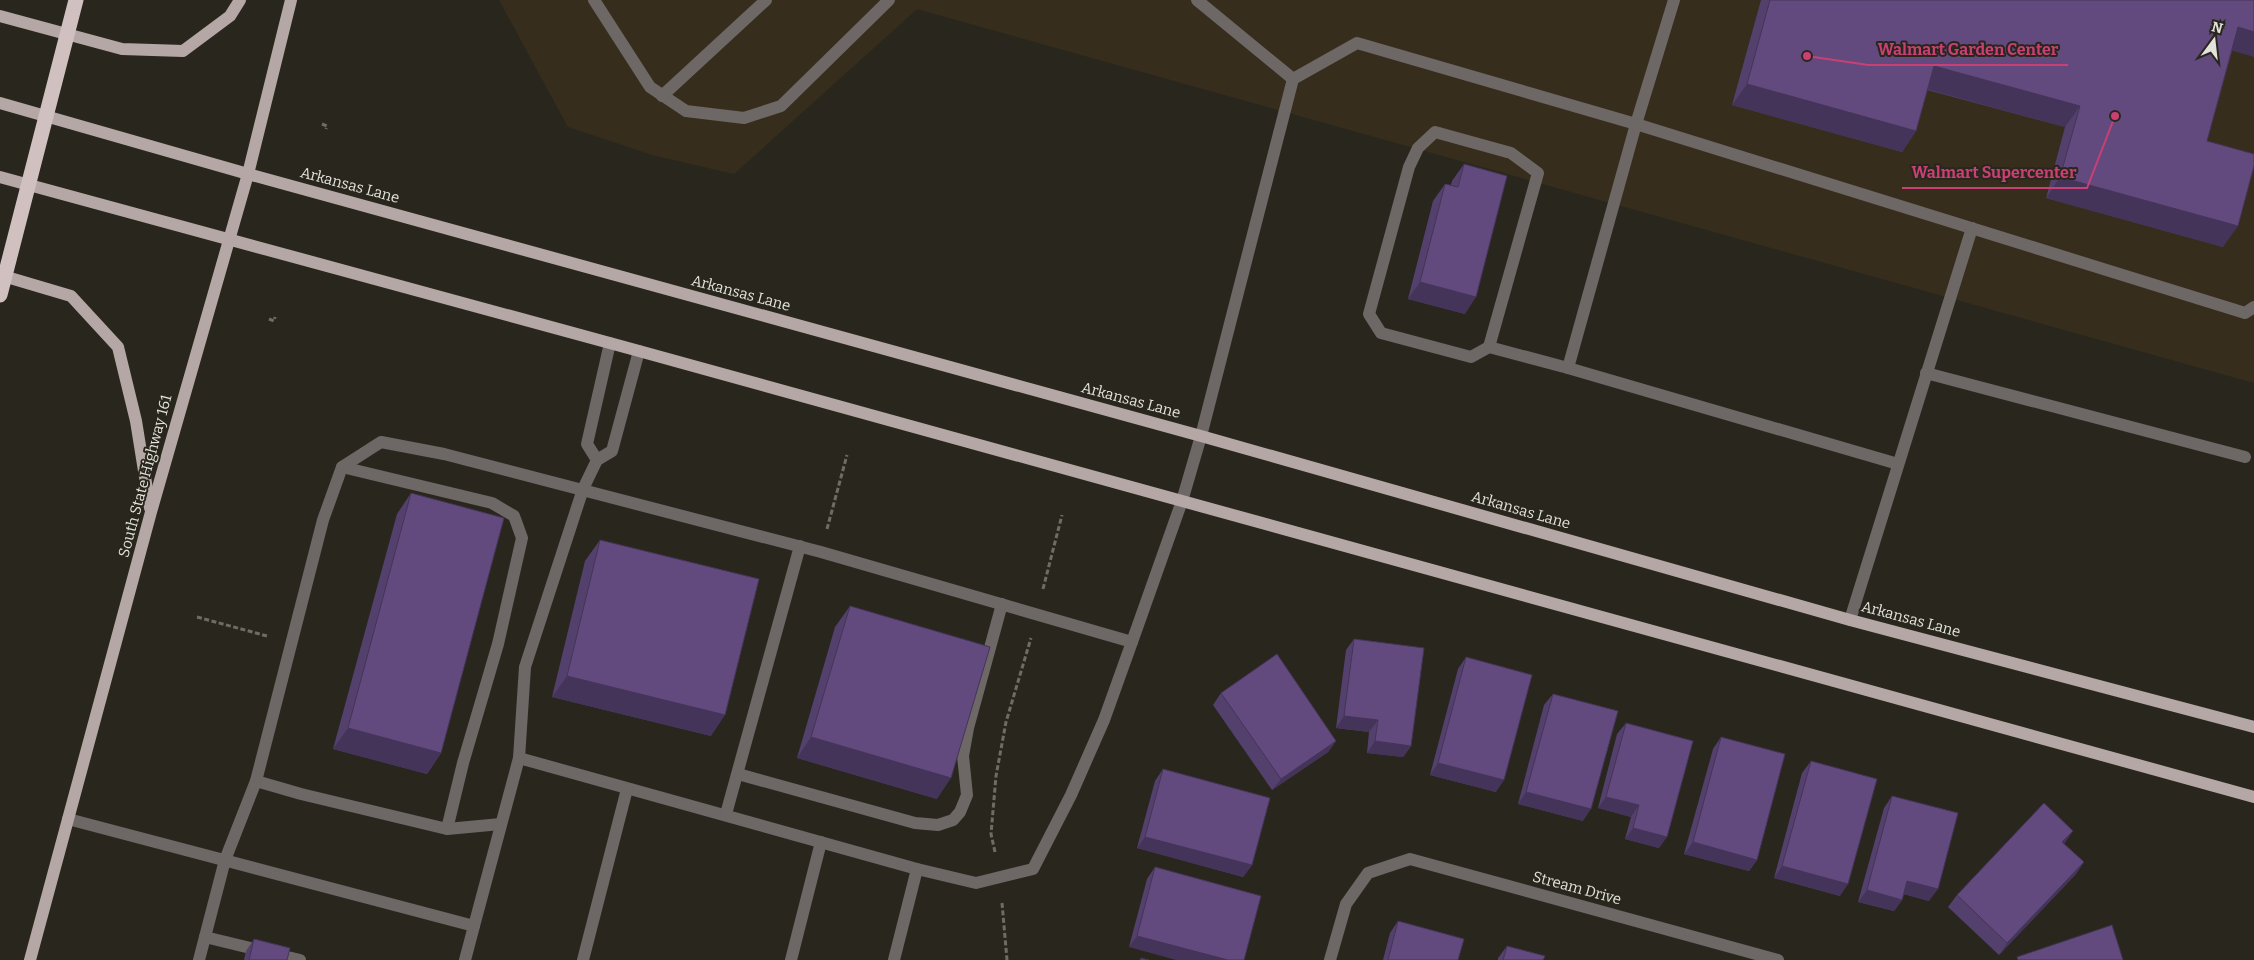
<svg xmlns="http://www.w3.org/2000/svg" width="2254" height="960" font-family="Bitter,serif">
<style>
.commercial{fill:#372d1d}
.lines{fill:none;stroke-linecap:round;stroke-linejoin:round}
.path{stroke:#6e6d64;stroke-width:3;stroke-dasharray:5 2.5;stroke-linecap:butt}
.minor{stroke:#6d6766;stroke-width:12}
.major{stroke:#b4a7a6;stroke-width:12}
.highway-bridge{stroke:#d0c0bf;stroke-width:15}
.wall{fill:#54406d}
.shaded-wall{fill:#453459}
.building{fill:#624a7f;stroke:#453459}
.labels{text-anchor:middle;stroke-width:4;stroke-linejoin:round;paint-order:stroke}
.street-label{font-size:15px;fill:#e3e2db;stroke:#29271d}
.leader{fill:none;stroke:#c94075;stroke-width:2}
.callout-dot{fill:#c94075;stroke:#29271d;stroke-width:2}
.callout-label{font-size:16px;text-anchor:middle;font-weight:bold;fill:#c94075;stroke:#29271d;stroke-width:4;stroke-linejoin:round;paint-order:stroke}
</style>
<rect width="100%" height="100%" fill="#29271d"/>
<polygon class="commercial" points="499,0 2254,0 2254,383 917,9 734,174 652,155 568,127"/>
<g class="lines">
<g class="path">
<polyline points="322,124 327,126 326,129"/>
<polyline points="269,319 274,321 275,317"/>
<polyline points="827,529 847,455"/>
<polyline points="1043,589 1062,515"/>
<polyline points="197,617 267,636"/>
<polyline points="995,852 991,834 996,776 1006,722 1031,638"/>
<polyline points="1002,903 1007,960"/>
</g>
<g class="minor">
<polyline points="594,0 650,87 686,111 744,118 781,106 889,0"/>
<polyline points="1197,0 1293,79"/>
<polyline points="662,96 766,0"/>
<polyline points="1489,347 1471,357 1381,333 1369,314 1409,167 1418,148 1435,132 1511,153 1538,173 1489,347 1568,368"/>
<polyline points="1926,373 2245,457"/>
<polyline points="597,460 587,444 610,343"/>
<polyline points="1898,464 1568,368 1636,124 2245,313 2254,307"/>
<polyline points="342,467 492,503 514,516 522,538 498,644 463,763 447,829"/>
<polyline points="1850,620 1972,228"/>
<polyline points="519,758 917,869 976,883 1033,869 1071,795 1104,720 1132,642"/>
<polyline points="738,774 915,823 938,825 953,820 960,812 967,795 963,756 968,728 1002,604"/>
<polyline points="256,781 301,794 447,829 501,824"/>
<polyline points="726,814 800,546"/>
<polyline points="68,819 474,926 519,758 525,667 583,489 597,460 612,451 639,351"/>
<polyline points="205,937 300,960"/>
<polyline points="199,960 225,860 256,781 323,520 342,467 381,442 444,454 821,552 1132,642 1182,501 1201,436 1293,79 1357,43 1636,124 1674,0"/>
<polyline points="465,960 474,926"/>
<polyline points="583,960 627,789"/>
<polyline points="791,960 821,842"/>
<polyline points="894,960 917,869"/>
<polyline points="1330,960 1346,904 1368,873 1410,859 1778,960"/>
</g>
<g class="major">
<polyline points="0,16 122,49 183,51 230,16 240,0"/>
<polyline points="0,103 248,174 1201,436 1850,620 2254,727"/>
<polyline points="0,177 639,351 2254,797"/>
<polyline points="0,275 71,296 118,347 136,421 150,508"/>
<polyline points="30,960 151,512 248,174 291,0"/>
</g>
<polyline class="highway-bridge" points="0,295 76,0"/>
</g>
<g class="wall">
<polygon points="1761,0 2254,0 2232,51 2207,141 2223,247 2046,198 2065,127 1927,90 1916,131 1902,152 1732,105"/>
<polygon points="1464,164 1465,314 1408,299 1433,201 1445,184 1451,185 1452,181"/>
<polygon points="411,493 441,753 427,774 333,749 397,514"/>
<polygon points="600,540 711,736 552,697 585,561"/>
<polygon points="850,606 937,799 797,758 835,627"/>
<polygon points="1354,639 1411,746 1403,757 1367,753 1369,732 1336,728 1346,650"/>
<polygon points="1466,657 1496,792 1430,775 1458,669"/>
<polygon points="1221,693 1336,741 1328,752 1272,790 1213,705"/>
<polygon points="1553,694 1583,821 1518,804 1544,705"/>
<polygon points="1626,723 1659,848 1625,839 1631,817 1598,808 1617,734"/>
<polygon points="1721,737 1757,860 1749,871 1684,854 1713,749"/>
<polygon points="1811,761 1840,896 1774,878 1802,773"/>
<polygon points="1163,769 1252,865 1243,877 1137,848 1155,781"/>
<polygon points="1892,796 1929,901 1904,894 1902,900 1894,911 1858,902 1884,808"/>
<polygon points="2064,844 2084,862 2076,874 1999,955 1948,907 1957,895"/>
<polygon points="1155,867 1261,896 1129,947 1147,879"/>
<polygon points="1398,921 1458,960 1383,960 1390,933"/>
<polygon points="254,939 287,960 244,960 246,951"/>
<polygon points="1507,946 1543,960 1498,960 1498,958"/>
</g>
<g class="shaded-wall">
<polygon points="2238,27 2254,32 2254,57 2223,48"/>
<polygon points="1934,66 2080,106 2065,127 1919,87"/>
<polygon points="1747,84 1916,131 1902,152 1732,105"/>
<polygon points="2060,177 2238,226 2223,247 2046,198"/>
<polygon points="1420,282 1476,297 1465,314 1408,299"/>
<polygon points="567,676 725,715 711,736 552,697"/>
<polygon points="1344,716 1378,720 1369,732 1336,728"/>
<polygon points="348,728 441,753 427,774 333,749"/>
<polygon points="811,737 951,778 937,799 797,758"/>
<polygon points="1336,741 1328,752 1272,790 1281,779"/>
<polygon points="1375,741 1411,746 1403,757 1367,753"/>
<polygon points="1438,763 1504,780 1496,792 1430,775"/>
<polygon points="1526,792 1591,809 1583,821 1518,804"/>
<polygon points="1606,797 1639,805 1631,817 1598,808"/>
<polygon points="1633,828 1667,837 1659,848 1625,839"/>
<polygon points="2073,831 2065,843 2054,854 2062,842"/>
<polygon points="1145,837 1252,865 1243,877 1137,848"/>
<polygon points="1693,842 1757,860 1749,871 1684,854"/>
<polygon points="2084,862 2076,874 1999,955 2007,943"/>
<polygon points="1782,866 1848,884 1840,896 1774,878"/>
<polygon points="1907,881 1938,889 1929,901 1899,893"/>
<polygon points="1867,890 1902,900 1894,911 1858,902"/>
<polygon points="1137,936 1228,960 1176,960 1129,947"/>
</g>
<g class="building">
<polygon points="1770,0 2254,0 2254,32 2238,27 2207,141 2254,154 2254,166 2238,226 2060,177 2080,106 1934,66 1916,131 1747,84"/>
<polygon points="1464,164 1507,176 1476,297 1420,282 1445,184 1458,187"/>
<polygon points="411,493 504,518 441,753 348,728"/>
<polygon points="600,540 759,579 725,715 567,676"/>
<polygon points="850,606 990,647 951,778 811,737"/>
<polygon points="1354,639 1424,648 1411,746 1375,741 1378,720 1344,716"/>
<polygon points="1277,654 1336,741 1281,779 1221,693"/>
<polygon points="1466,657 1532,675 1504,780 1438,763"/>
<polygon points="1553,694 1618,711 1591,809 1526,792"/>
<polygon points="1626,723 1693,741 1667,837 1633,828 1639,805 1606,797"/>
<polygon points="1721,737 1785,754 1757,860 1693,842"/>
<polygon points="1811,761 1877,779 1848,884 1782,866"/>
<polygon points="1163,769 1270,798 1252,865 1145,837"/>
<polygon points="1892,796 1958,813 1938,889 1907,881 1902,900 1867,890"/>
<polygon points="2044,803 2073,831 2062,842 2084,862 2007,943 1957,895"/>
<polygon points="1155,867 1261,896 1244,960 1228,960 1137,936"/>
<polygon points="1398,921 1464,939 1458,960 1388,960"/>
<polygon points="2112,925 2123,960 2018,960 2017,957"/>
<polygon points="254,939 290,948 287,960 249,960"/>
<polygon points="1507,946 1545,956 1543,960 1503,960"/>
<polygon points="1141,958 1149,960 1140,960"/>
</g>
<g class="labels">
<g class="street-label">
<text transform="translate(350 185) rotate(15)" y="5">Arkansas Lane</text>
<text transform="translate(741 293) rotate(15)" y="5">Arkansas Lane</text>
<text transform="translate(1131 400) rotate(15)" y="5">Arkansas Lane</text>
<text transform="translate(145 476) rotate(-75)" y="5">South State Highway 161</text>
<text transform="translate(1521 510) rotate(16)" y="5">Arkansas Lane</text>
<text transform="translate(1911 619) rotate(15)" y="5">Arkansas Lane</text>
<text transform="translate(1577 888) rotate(15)" y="5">Stream Drive</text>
</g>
</g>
<path class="leader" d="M1807 56L1868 65H2068M2115 116L2087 188H1902"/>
<g class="callout-dot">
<circle cx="1807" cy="56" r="5"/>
<circle cx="2115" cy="116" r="5"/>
</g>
<g class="callout-label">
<text x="1968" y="55">Walmart Garden Center</text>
<text x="1994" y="178">Walmart Supercenter</text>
</g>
<g transform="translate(2214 40) rotate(15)" stroke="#29271d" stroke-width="4" paint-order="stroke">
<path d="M0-4L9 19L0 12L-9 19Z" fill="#e3e2db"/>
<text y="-8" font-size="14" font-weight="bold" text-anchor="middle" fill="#e3e2db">N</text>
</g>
</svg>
